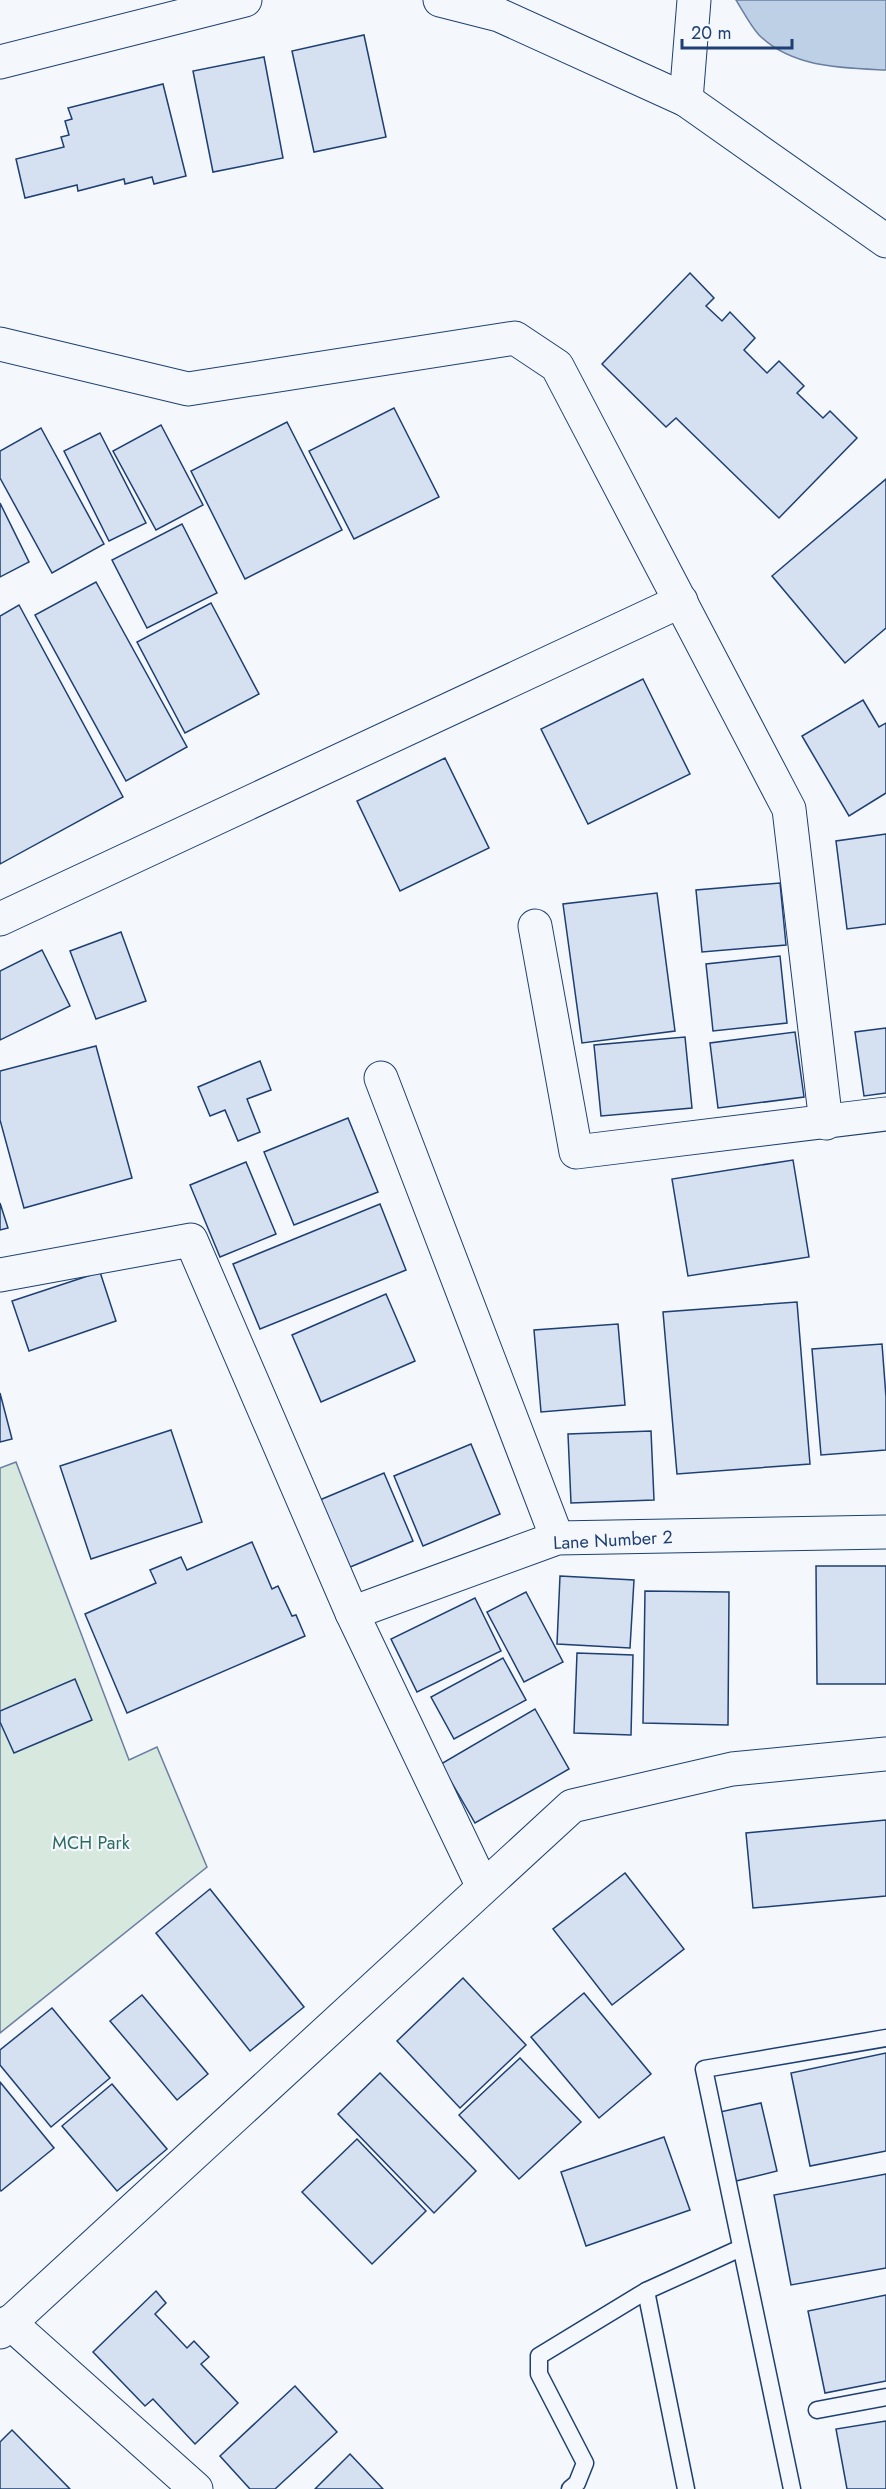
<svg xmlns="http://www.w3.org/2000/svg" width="886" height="2489" font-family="Jost,sans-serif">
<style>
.green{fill:#d7e8df;stroke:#687fa3;stroke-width:1.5}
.water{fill:#bed0e5;stroke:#687fa3;stroke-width:1.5}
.building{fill:#d5e0f0;stroke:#1d3f73;stroke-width:1.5}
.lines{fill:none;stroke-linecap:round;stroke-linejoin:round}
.service-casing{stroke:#1d3f73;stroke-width:19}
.minor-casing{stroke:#1d3f73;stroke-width:35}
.tertiary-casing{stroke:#1d3f73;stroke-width:35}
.service{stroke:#f4f7fb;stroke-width:16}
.minor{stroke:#f4f7fb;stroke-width:33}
.tertiary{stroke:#f4f7fb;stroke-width:33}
.labels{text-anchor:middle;stroke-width:4.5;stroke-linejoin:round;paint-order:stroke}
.street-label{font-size:18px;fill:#1d3f73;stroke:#f4f7fb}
.park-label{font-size:18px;fill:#2c6c60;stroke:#f4f7fb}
</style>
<rect width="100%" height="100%" fill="#f4f7fb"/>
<polygon class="green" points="16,1462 129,1760 157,1747 207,1867 0,2033 0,1468"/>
<path class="water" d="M736 0H886V70C842 68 792 68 759 35 750 25 743 11 736 0Z"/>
<g class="building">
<polygon points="364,35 386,137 314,152 292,51"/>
<polygon points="264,57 283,158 213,172 193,71"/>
<polygon points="163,84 186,176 154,184 152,177 125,184 124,179 78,191 77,185 25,198 16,159 64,147 61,137 69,135 65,121 72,119 68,108"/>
<polygon points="690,273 714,298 706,306 722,321 730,312 755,338 744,350 767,373 779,361 804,386 797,393 823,418 830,411 857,438 779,518 676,418 666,427 602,364"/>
<polygon points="394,408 439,497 354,539 309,451"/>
<polygon points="287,422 342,530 245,579 191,471"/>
<polygon points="161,425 203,505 156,530 113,451"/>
<polygon points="41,428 104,544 52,573 0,478 0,451"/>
<polygon points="100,433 146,523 109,541 64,451"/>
<polygon points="886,479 886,628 845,663 772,576"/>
<polygon points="0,503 29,562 0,577"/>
<polygon points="182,524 217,593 147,628 112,560"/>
<polygon points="96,582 187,747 126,781 35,615"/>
<polygon points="211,603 259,694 185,733 137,642"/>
<polygon points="19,605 123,797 0,864 0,616"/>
<polygon points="643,679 690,774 588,824 541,729"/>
<polygon points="863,700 879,727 886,723 886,793 849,816 802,736"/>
<polygon points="445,758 489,848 400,891 357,801"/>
<polygon points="886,834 886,924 847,929 836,841"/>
<polygon points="780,883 786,945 702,952 696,890"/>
<polygon points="657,893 675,1031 582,1043 563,904"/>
<polygon points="121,932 146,1001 96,1019 70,951"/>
<polygon points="42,950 70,1006 0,1040 0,971"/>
<polygon points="780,956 787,1023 713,1031 706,964"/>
<polygon points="886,1028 886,1093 864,1096 855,1032"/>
<polygon points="795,1032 804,1097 718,1108 710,1043"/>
<polygon points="685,1037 692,1108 601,1116 594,1045"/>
<polygon points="96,1046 132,1178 24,1208 0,1120 0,1071"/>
<polygon points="260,1061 271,1090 247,1099 260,1132 238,1141 225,1110 210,1116 198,1087"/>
<polygon points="348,1118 378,1192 294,1225 264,1152"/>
<polygon points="793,1160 809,1257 688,1276 672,1179"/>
<polygon points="246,1162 276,1234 220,1257 190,1185"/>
<polygon points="0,1203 8,1228 0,1230"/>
<polygon points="380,1204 406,1270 260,1329 233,1264"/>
<polygon points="100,1272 116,1321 29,1351 12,1301"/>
<polygon points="386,1294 415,1361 321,1402 292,1335"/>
<polygon points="797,1302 810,1464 677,1474 663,1312"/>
<polygon points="618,1324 625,1405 541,1412 534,1330"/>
<polygon points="882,1344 886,1397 886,1450 821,1455 812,1349"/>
<polygon points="0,1393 12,1439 0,1442"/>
<polygon points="171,1430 202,1522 91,1559 60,1466"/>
<polygon points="651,1431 654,1500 571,1503 568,1434"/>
<polygon points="471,1444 500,1514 423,1546 394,1476"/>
<polygon points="384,1473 413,1541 343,1570 315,1502"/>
<polygon points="252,1542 272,1589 278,1586 292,1616 296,1615 305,1636 127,1713 85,1614 156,1583 150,1570 181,1557 187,1570"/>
<polygon points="816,1566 886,1566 886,1684 817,1684"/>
<polygon points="560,1576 634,1580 630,1648 557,1644"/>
<polygon points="645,1591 729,1592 728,1725 643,1723"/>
<polygon points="526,1592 563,1662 524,1682 487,1612"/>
<polygon points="475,1598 501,1651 417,1692 391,1639"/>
<polygon points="577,1653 633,1655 631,1735 574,1733"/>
<polygon points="503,1658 526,1700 454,1739 431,1697"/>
<polygon points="75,1679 92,1720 14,1753 0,1722 0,1711"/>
<polygon points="535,1709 569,1769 475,1823 441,1764"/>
<polygon points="886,1820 886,1896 753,1908 746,1833"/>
<polygon points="625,1873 684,1949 612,2005 553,1929"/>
<polygon points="210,1889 304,2007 250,2051 156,1933"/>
<polygon points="463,1978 526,2045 460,2108 397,2041"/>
<polygon points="584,1993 651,2074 599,2118 531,2037"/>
<polygon points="142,1995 208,2074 177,2100 110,2021"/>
<polygon points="52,2008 110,2078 51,2127 0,2065 0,2050"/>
<polygon points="886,2053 886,2151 810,2166 791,2073"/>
<polygon points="520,2058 581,2122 519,2179 459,2115"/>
<polygon points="380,2073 476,2171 434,2213 338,2114"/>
<polygon points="0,2082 54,2148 1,2191 0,2190"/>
<polygon points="112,2084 167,2149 117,2191 62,2126"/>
<polygon points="761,2103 777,2171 736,2181 720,2112"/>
<polygon points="664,2137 690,2210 586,2246 561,2172"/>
<polygon points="357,2139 426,2211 372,2264 302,2192"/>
<polygon points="886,2174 886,2268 791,2285 774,2195"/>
<polygon points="156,2291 166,2303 155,2314 187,2348 194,2341 209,2357 201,2364 238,2403 195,2444 153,2399 145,2406 93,2352"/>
<polygon points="886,2295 886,2381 825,2393 808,2311"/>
<polygon points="295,2386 337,2432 275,2489 250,2489 220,2456"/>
<polygon points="886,2421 886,2489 847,2489 836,2429"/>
<polygon points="12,2430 70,2489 0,2489 0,2442"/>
<polygon points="350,2454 383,2489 315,2489"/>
</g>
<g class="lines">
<defs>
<g id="service">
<polyline points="646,2291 686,2489"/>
<polyline points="817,2410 886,2397"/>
<polyline points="570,2489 577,2483 585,2463 539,2374 539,2356 646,2291 741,2248"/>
<polyline points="792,2489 704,2069 886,2038"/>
</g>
<g id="minor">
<polyline points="440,0 499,15 686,100 886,241"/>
<polyline points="0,62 245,0"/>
<polyline points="686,100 694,0"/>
<polyline points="0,344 188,389 515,338 557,366 789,809 826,1123"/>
<polyline points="0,919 681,601"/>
<polyline points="535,926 576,1152 886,1114"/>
<polyline points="381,1078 557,1538"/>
<polyline points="0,1275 191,1240 352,1613 483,1887"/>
<polyline points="352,1613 557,1538 886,1532"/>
<polyline points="9,2322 196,2489"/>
</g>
<polyline id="tertiary" points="0,2332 572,1806 732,1769 886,1754"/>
</defs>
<use href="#service" class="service-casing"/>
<use href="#minor" class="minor-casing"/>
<use href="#tertiary" class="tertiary-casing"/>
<use href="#service" class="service"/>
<use href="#minor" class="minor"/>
<use href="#tertiary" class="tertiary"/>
</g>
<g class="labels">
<g class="street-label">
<text transform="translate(613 1540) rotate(-3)" y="6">Lane Number 2</text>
</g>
<g class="park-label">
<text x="91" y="1849">MCH Park</text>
</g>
</g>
<path d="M682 39v9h110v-9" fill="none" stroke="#1d3f73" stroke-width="3"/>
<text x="691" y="39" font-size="18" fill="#1d3f73" stroke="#f4f7fb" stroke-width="4.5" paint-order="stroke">20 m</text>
</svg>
